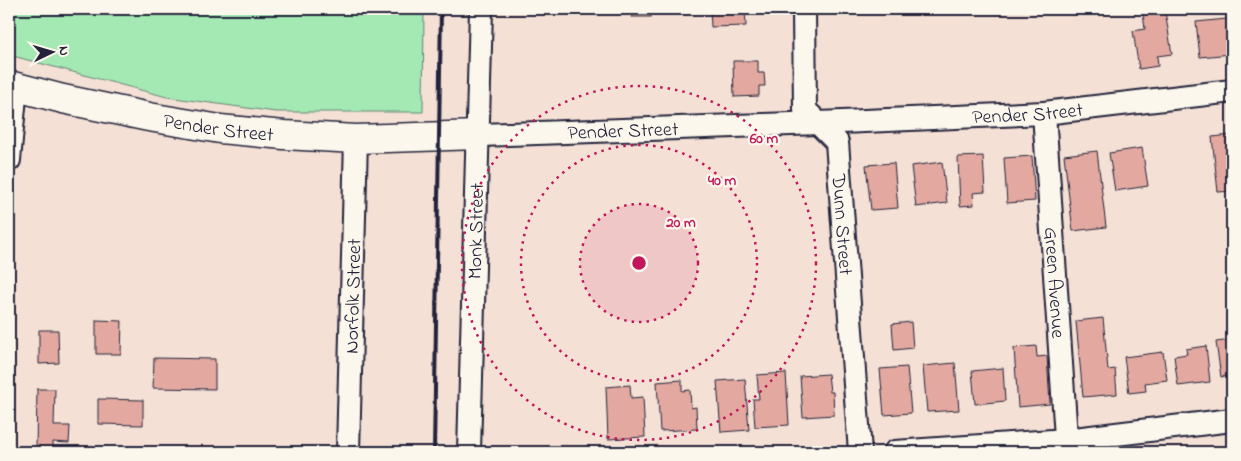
<svg xmlns="http://www.w3.org/2000/svg" width="1241" height="461" font-family="'Indie Flower',sans-serif">
<style>
.green{fill:#a4e8b3;stroke:#638577}
.building{fill:#e3a9a0;stroke:#22223b}
.lines{fill:none;stroke-linecap:round;stroke-linejoin:round}
.minor-casing{stroke:#22223b;stroke-width:26}
.tertiary-casing{stroke:#22223b;stroke-width:31}
.minor{stroke:#fbf7ec;stroke-width:22}
.tertiary{stroke:#fbf7ec;stroke-width:28}
.rail{stroke:#22223b;stroke-width:4}
.ring{fill:none;stroke:#c2185b;stroke-width:2.5;stroke-dasharray:2.5 5}
.labels{text-anchor:middle;stroke-width:4.5;stroke-linejoin:round;paint-order:stroke}
.street-label{font-size:20px;fill:#22223b;stroke:#fbf7ec}
.centre{fill:#c2185b;stroke:#fbf7ec;stroke-width:2.5}
.ring-label{font-size:15px;text-anchor:middle;font-weight:bold;fill:#c2185b;stroke:#fbf7ec;stroke-width:4.5;stroke-linejoin:round;paint-order:stroke}
</style>
<rect width="100%" height="100%" fill="#f4e0d5"/>
<filter id="ink" filterUnits="userSpaceOnUse"><feTurbulence type="fractalNoise" baseFrequency=".02" numOctaves="2"/><feDisplacementMap in="SourceGraphic" scale="10" xChannelSelector="R" yChannelSelector="G"/><feConvolveMatrix kernelMatrix="1 2 1 2 8 2 1 2 1" color-interpolation-filters="sRGB"/></filter>
<g filter="url(#ink)">
<polygon class="green" points="9,9 424,9 423,112 276,112 167,97 9,55"/>
<g class="building">
<rect x="632" y="9" width="19" height="8"/>
<polygon points="710,9 750,9 745,9 746,26 711,27"/>
<polygon points="1165,11 1172,54 1157,56 1158,66 1139,69 1133,31 1145,29 1143,14"/>
<polygon points="1227,19 1231,54 1200,57 1196,22"/>
<polygon points="733,61 758,61 758,73 764,73 765,86 759,86 759,96 734,97"/>
<polygon points="1232,135 1232,191 1218,192 1212,137"/>
<polygon points="1142,148 1148,186 1115,191 1109,153"/>
<polygon points="1097,151 1106,227 1073,231 1064,155"/>
<polygon points="983,156 985,192 973,193 974,205 960,206 958,157"/>
<polygon points="1032,156 1035,201 1007,203 1004,158"/>
<polygon points="942,162 947,203 916,207 911,166"/>
<polygon points="894,163 898,208 871,210 866,165"/>
<polygon points="1103,318 1108,370 1115,369 1117,394 1083,397 1076,321"/>
<polygon points="96,320 122,321 121,354 96,354"/>
<polygon points="911,322 913,348 894,350 892,324"/>
<polygon points="39,330 58,330 59,363 39,364"/>
<polygon points="1232,340 1232,375 1221,377 1216,342"/>
<polygon points="1036,346 1037,357 1047,356 1050,404 1018,407 1014,348"/>
<polygon points="1206,346 1210,382 1178,386 1174,356 1187,354 1186,349"/>
<polygon points="1163,352 1167,380 1145,383 1146,391 1129,393 1124,357"/>
<polygon points="154,358 215,359 215,389 153,388"/>
<polygon points="955,363 959,410 927,412 923,366"/>
<polygon points="907,367 911,413 884,415 880,369"/>
<polygon points="1003,368 1005,401 975,404 972,371"/>
<polygon points="786,373 789,425 755,427 753,399 759,399 757,375"/>
<polygon points="828,374 830,392 833,392 834,415 803,417 800,376"/>
<polygon points="745,379 749,430 721,432 717,381"/>
<polygon points="682,380 682,391 690,390 691,408 696,407 697,429 660,431 657,382"/>
<polygon points="630,385 631,398 643,397 645,437 608,439 606,387"/>
<polygon points="37,389 55,389 54,426 70,426 69,443 53,442 53,451 36,451"/>
<polygon points="98,399 143,400 143,425 98,424"/>
</g>
<g class="lines">
<defs>
<g id="minor">
<path id="s1" d="M804 9 805 110 837 142 860 452"/>
<path id="s2" d="M1044 113 1067 452"/>
<path id="s3" d="M479 135 819 123 1044 113 1232 91"/>
<polyline points="9,160 16,86"/>
<path id="s4" d="M348 452 356 139"/>
<path id="s5" d="M469 452 481 9"/>
<polyline points="895,452 1066,440 1232,420"/>
</g>
<g id="tertiary">
<path id="s6" d="M9 85 63 99 149 117 220 129 284 135 356 139 479 135"/>
</g>
</defs>
<use href="#minor" class="minor-casing"/>
<use href="#tertiary" class="tertiary-casing"/>
<use href="#minor" class="minor"/>
<use href="#tertiary" class="tertiary"/>
<polyline class="rail" points="434,452 441,9"/>
</g>
</g>
<circle cx="639" cy="263" r="59" fill="#c2185b" fill-opacity=".12"/>
<g class="ring">
<circle cx="639" cy="263" r="59"/>
<circle cx="639" cy="263" r="118"/>
<circle cx="639" cy="263" r="177"/>
</g>
<g class="labels">
<g class="street-label">
<text dy="7" stroke="none"><textPath href="#s3" startOffset="549">Pender Street</textPath></text>
<text dy="7" stroke="none"><textPath href="#s6" startOffset="214">Pender Street</textPath></text>
<text dy="7" stroke="none"><textPath href="#s3" startOffset="144">Pender Street</textPath></text>
<text dy="7" stroke="none"><textPath href="#s1" startOffset="229">Dunn Street</textPath></text>
<text dy="7" stroke="none"><textPath href="#s5" startOffset="221">Monk Street</textPath></text>
<text dy="7" stroke="none"><textPath href="#s2" startOffset="170">Green Avenue</textPath></text>
<text dy="7" stroke="none"><textPath href="#s4" startOffset="156">Norfolk Street</textPath></text>
</g>
</g>
<circle cx="639" cy="263" r="8" class="centre"/>
<g class="ring-label">
<text x="764" y="143">60 m</text>
<text x="722" y="185">40 m</text>
<text x="681" y="227">20 m</text>
</g>
<rect width="1241" height="461" fill="none" stroke="#fbf7ec" stroke-width="30"/>
<rect x="15" y="15" width="1211" height="431" fill="none" stroke="#22223b" stroke-width="2" filter="url(#ink)"/>
<g transform="translate(52 52) rotate(85)" stroke="#fbf7ec" stroke-width="4" paint-order="stroke">
<path d="M0-4L9 19L0 12L-9 19Z" fill="#22223b"/>
<text y="-8" font-size="14" font-weight="bold" text-anchor="middle" fill="#22223b">N</text>
</g>
</svg>
